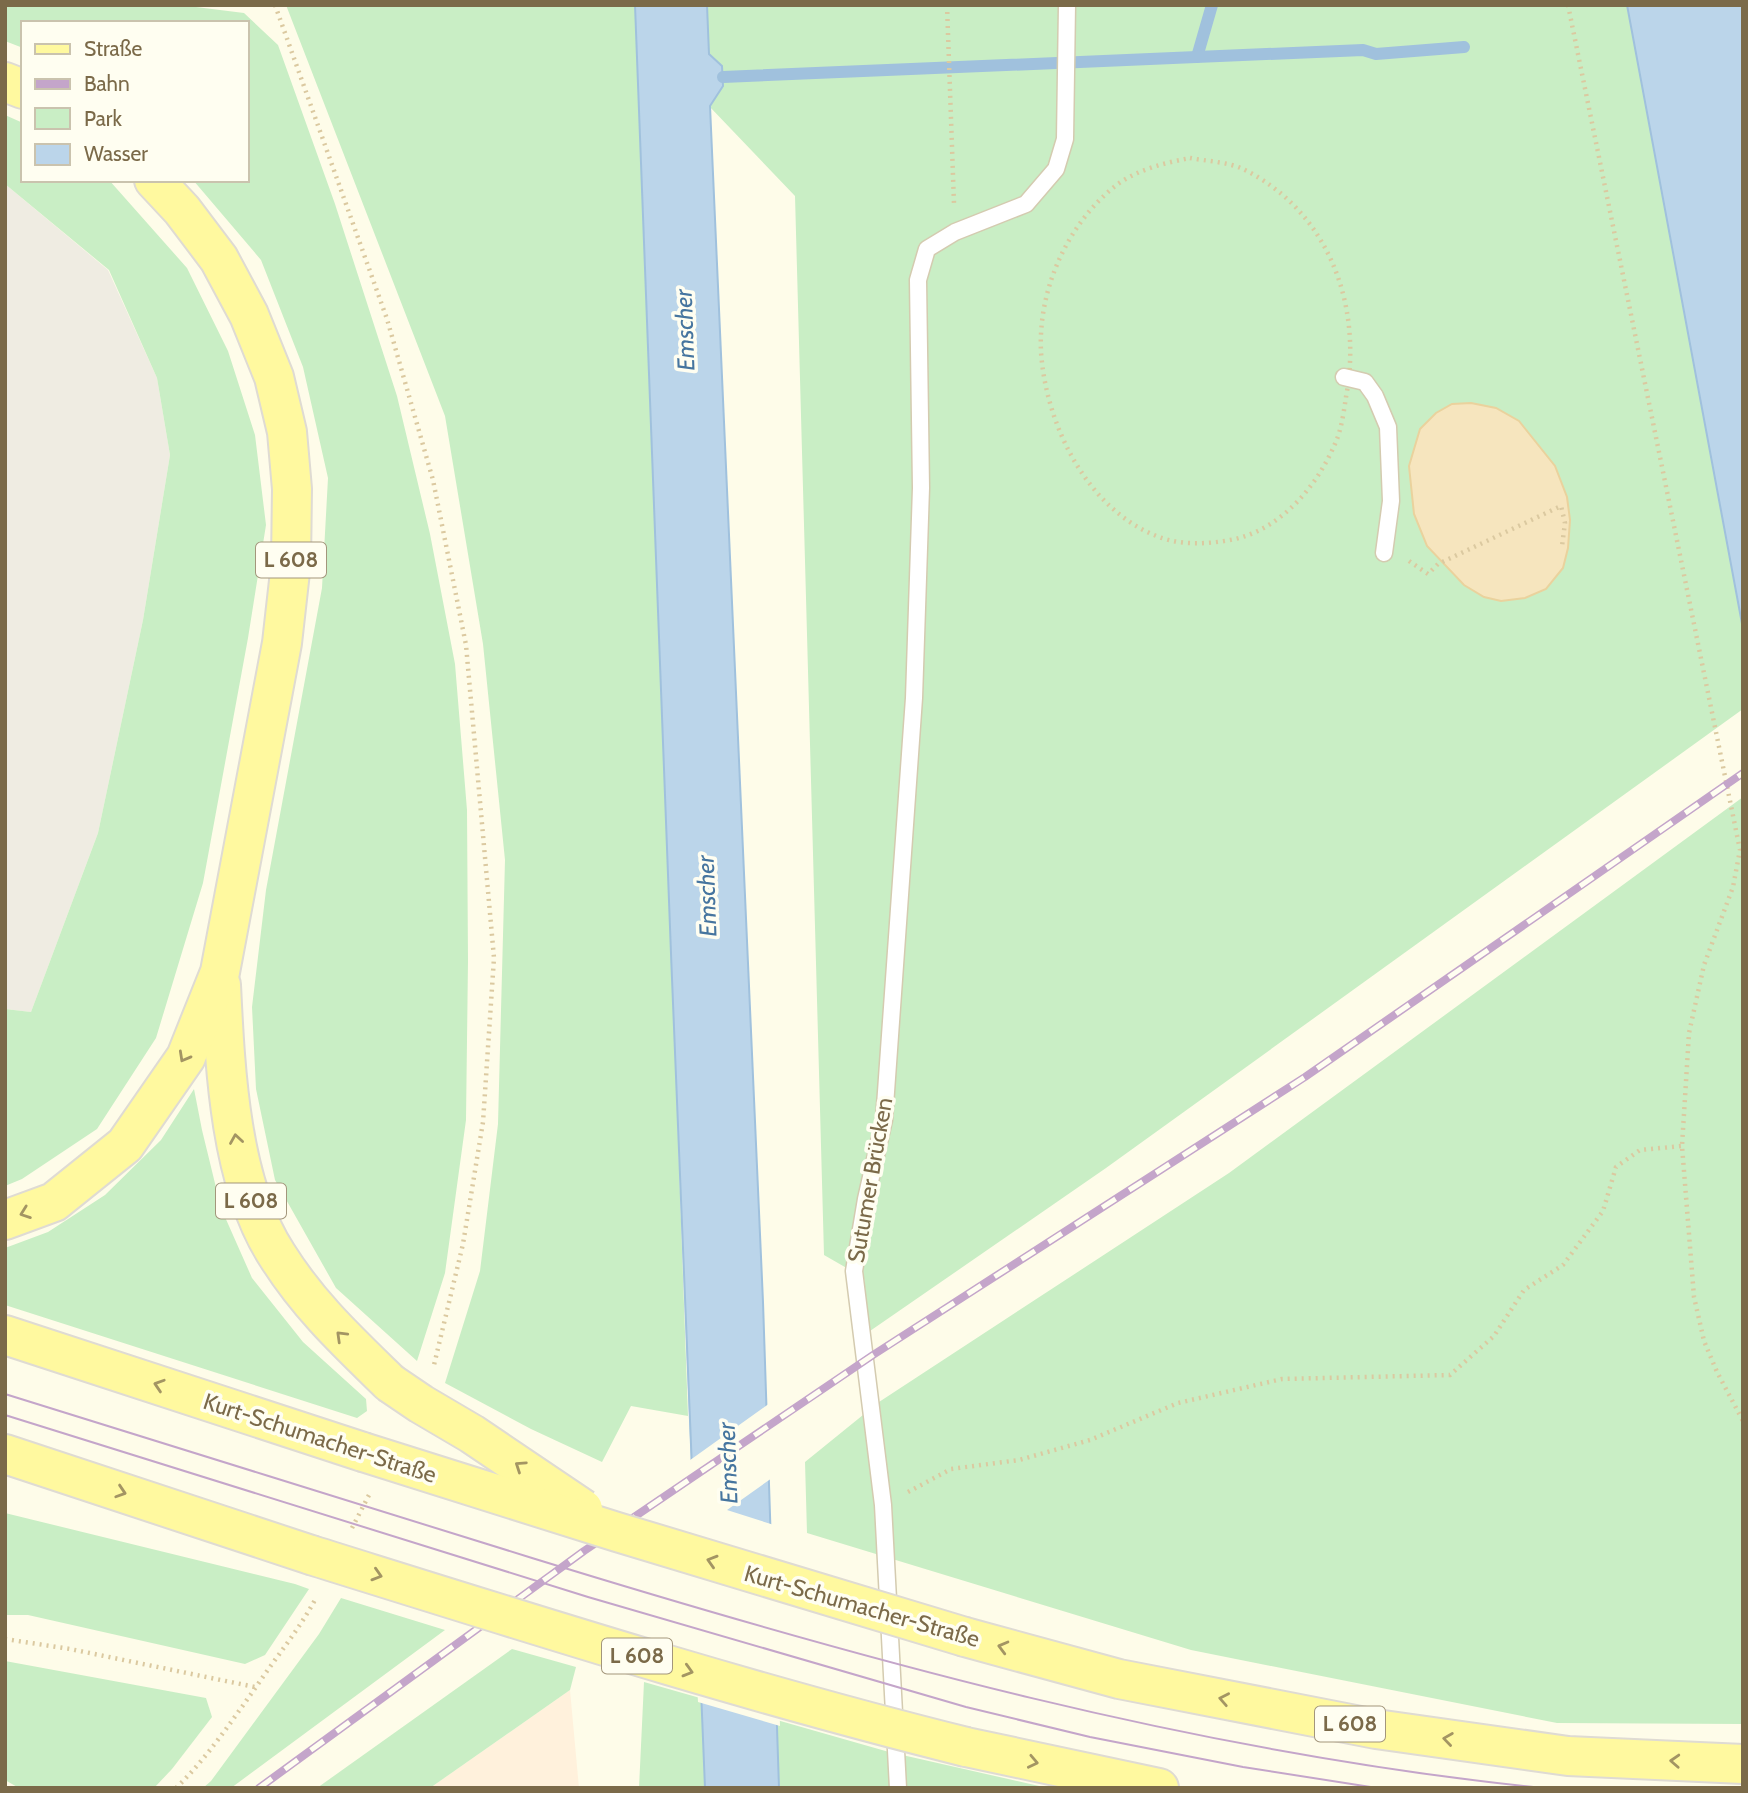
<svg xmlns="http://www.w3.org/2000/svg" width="1748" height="1793" font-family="Cabin,sans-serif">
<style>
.commercial{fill:#fff1dc}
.industrial{fill:#efece2}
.green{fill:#c9eec5}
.water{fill:#bbd5ea;stroke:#a0c1dd;stroke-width:2}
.pier{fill:#fefce9}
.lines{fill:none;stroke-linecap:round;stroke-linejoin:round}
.stream{stroke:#a0c1dd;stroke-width:12}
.building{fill:#f6e5be;stroke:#ead29d;stroke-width:2}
.lane-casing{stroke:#d4cbb0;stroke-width:19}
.primary-casing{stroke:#dfdbd3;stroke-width:42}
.path{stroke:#dbc9a0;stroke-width:4.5;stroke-dasharray:2 5;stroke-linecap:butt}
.lane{stroke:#fff;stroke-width:16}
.primary{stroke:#fff99f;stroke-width:38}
.tram{stroke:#c4a5ca;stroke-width:2}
.rail-casing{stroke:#c4a5ca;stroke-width:8}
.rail{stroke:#fffef1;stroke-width:5;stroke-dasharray:16;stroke-linecap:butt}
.primary-bridge-casing{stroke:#dfdbd3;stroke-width:42;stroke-linecap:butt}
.primary-bridge{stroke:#fff99f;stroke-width:38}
.oneway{stroke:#a39563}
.labels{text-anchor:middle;stroke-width:7;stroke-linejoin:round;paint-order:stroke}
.shield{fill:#fffef1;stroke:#a3967b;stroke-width:2}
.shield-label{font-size:21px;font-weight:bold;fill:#7b6a49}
.street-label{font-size:23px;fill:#7b6a49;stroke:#fffef1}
.water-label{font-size:24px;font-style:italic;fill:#46759f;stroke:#fffef1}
</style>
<rect width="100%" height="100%" fill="#fefce9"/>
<polygon class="commercial" points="570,1690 579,1788 430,1788"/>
<polygon class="industrial" points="5,184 108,270 157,378 170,455 143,620 98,833 31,1012 5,1009"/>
<g class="green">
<polygon points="5,5 180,5 244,13 278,45 335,204 397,396 430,534 455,664 467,810 468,961 466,1120 445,1273 417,1361 336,1288 275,1180 256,1089 252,1007 266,890 322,588 328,478 303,367 261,260 193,180 247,180 247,23 23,23 23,48 5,41"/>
<polygon points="286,5 635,5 657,553 688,1416 631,1406 602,1462 531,1429 445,1383 480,1271 498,1124 505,860 483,644 445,416"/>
<polygon points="707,5 1627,5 1743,629 1743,709 1106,1168 870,1331 864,1278 824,1255 795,196 709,106 723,86 722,66 709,55"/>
<polygon points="5,115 23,123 23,180 109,180 187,268 228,351 255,435 266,525 248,638 203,883 156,1038 97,1129 22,1179 5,1186 5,1009 31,1012 98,833 143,620 170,455 157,378 109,270 5,184"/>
<polygon points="1743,797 1743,1724 1557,1723 1191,1650 807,1533 805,1462 879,1402 1229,1173"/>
<polygon points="194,1089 202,1130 221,1208 252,1278 303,1342 366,1399 367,1411 357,1418 5,1305 5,1248 48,1232 105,1195 161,1140"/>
<polygon points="5,1513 295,1584 309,1589 265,1655 245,1664 28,1615 5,1615"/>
<polygon points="341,1598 445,1630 231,1788 203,1788 211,1781 319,1634"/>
<polygon points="512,1649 576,1667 570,1690 430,1788 317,1788"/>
<polygon points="5,1661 206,1698 212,1717 172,1769 154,1788 19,1788 5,1780"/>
<polygon points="644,1682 889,1752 1048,1788 639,1788"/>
</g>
<g class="water">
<path d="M635 5H707L709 54 722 66 723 86 710 106 763 1302 779 1788H705C678 1194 659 599 635 5Z"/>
<polygon points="1627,5 1743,5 1743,629"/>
</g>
<polygon class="pier" points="770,1403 772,1478 727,1510 774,1525 780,1726 698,1702 686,1463"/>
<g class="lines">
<g class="stream">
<polyline points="1197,57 1212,5"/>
<polyline points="723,77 1363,50 1376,54 1464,47"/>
</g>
</g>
<polygon class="building" points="1471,403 1496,408 1519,421 1555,466 1567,497 1570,520 1568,548 1563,568 1546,589 1525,598 1501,601 1484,597 1464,585 1427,546 1414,514 1409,466 1420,429 1436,413 1452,404"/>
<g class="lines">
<defs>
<g id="lane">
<polyline points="1344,377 1365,382 1375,396 1388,427 1391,501 1384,553"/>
<polyline points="898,1788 883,1505 854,1271 866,1199 884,1120 914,698 921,488 918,280 927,249 955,232 1026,204 1056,169 1065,139 1067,5"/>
</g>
<g id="primary">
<polyline points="5,82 23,89"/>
<path d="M221 985C225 1068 230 1183 277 1255 309 1306 348 1342 390 1383"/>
<polyline points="5,1220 54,1202 125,1145 186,1057 220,972 282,643 291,563 292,489 287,432 274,377 249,315 219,259 182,210 154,180"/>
<polyline points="5,1335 363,1452"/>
<polyline points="5,1454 311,1555"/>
<polyline points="965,1637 1119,1679 1376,1729 1568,1756 1743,1764"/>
<polyline points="966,1747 1159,1788"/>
</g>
</defs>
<use href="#lane" class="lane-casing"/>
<use href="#primary" class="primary-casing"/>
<g class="path">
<polyline points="275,5 387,319 433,480 466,645 494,958 483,1122 463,1244 434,1365"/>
<polyline points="947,5 954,204"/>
<polyline points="1568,5 1740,850 1733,887 1704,965 1689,1033 1682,1146 1694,1297 1704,1341 1717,1372 1743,1421"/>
<path d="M1190 158C1206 161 1228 162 1243 169 1329 211 1363 306 1346 397 1344 410 1342 426 1337 439 1319 484 1283 528 1235 539 1211 544 1183 546 1159 537 1087 510 1046 425 1041 352 1038 291 1066 226 1114 187 1135 170 1164 163 1190 158Z"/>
<polyline points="1409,561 1428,574 1438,564 1561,506 1565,523 1562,546"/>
<polyline points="908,1492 951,1469 1019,1460 1090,1440 1178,1403 1282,1379 1450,1375 1494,1336 1524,1290 1563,1265 1603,1211 1616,1167 1640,1150 1682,1146"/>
<polyline points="352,1528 369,1495"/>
<polyline points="5,1639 70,1649 255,1687"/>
<path d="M176 1788C207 1758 231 1722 256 1687 276 1657 299 1630 316 1598"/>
</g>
<use href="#lane" class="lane"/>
<use href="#primary" class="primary"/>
<g class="tram">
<path d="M5 1394C181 1448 356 1504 532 1558 863 1660 1197 1753 1543 1788"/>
<polyline points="5,1415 588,1597 966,1707 1090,1737 1243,1767 1377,1788"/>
</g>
<defs>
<polyline id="rail" points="259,1788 584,1551 873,1355 1305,1077 1743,773"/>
</defs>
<use href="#rail" class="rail-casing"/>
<use href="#rail" class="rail"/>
<defs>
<g id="primary-bridge">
<polyline points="390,1383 421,1404 472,1434 583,1509"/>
<polyline points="363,1452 617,1532 965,1637"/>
<path d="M311 1555C529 1623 745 1692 966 1747"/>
</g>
</defs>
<use href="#primary-bridge" class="primary-bridge-casing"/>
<use href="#primary-bridge" class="primary-bridge"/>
</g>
<defs><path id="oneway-chevron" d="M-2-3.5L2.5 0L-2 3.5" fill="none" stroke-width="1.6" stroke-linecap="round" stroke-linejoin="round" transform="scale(1.75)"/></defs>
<g class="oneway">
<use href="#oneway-chevron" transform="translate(184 1057) rotate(119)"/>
<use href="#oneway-chevron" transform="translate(236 1139) rotate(-99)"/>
<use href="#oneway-chevron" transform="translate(25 1213) rotate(160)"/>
<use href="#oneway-chevron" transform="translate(341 1336) rotate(-136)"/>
<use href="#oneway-chevron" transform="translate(159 1385) rotate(-162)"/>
<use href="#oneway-chevron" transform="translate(520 1466) rotate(-146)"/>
<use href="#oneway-chevron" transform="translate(121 1492) rotate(18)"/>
<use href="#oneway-chevron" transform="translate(712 1561) rotate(-163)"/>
<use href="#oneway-chevron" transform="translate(377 1575) rotate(17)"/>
<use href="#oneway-chevron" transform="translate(1003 1647) rotate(-165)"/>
<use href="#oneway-chevron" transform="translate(688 1671) rotate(16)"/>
<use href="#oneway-chevron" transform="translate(1224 1699) rotate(-169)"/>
<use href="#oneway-chevron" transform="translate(1448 1739) rotate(-172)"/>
<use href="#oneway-chevron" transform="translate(1675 1761) rotate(-177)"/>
<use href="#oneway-chevron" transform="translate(1033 1762) rotate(12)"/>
</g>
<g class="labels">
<g class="shield">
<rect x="256" y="542.5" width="70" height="35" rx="5"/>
<rect x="216" y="1183.5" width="70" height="35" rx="5"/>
<rect x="602" y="1638.5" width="70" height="35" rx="5"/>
<rect x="1315" y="1706.5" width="70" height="35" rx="5"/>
</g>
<g class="shield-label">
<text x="291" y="567">L 608</text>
<text x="251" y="1208">L 608</text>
<text x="637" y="1663">L 608</text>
<text x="1350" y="1731">L 608</text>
</g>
<g class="street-label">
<text transform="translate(870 1180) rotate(-80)" y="8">Sutumer Brücken</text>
<text transform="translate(320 1438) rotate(18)" y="8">Kurt-Schumacher-Straße</text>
<text transform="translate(862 1606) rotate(16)" y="8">Kurt-Schumacher-Straße</text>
</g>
<g class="water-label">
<text transform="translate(685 330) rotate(-92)" y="8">Emscher</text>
<text transform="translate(707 896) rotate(-92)" y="8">Emscher</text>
<text transform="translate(728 1463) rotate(-92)" y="8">Emscher</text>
</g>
</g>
<rect width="1748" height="1793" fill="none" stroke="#7b6a49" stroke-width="14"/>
<rect x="21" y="21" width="228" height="161" fill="#fffef1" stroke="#cac3ae" stroke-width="2"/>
<rect x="35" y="44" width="35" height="10" fill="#fff99f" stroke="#cac3ae" stroke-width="2"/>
<text x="84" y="56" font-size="21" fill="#7b6a49">Straße</text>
<rect x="35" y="79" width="35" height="10" fill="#c4a5ca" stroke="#cac3ae" stroke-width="2"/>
<text x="84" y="91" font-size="21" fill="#7b6a49">Bahn</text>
<rect x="35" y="108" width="35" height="21" fill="#c9eec5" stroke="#cac3ae" stroke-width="2"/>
<text x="84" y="126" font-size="21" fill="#7b6a49">Park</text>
<rect x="35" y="144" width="35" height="21" fill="#bbd5ea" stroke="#cac3ae" stroke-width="2"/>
<text x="84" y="161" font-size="21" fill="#7b6a49">Wasser</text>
</svg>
